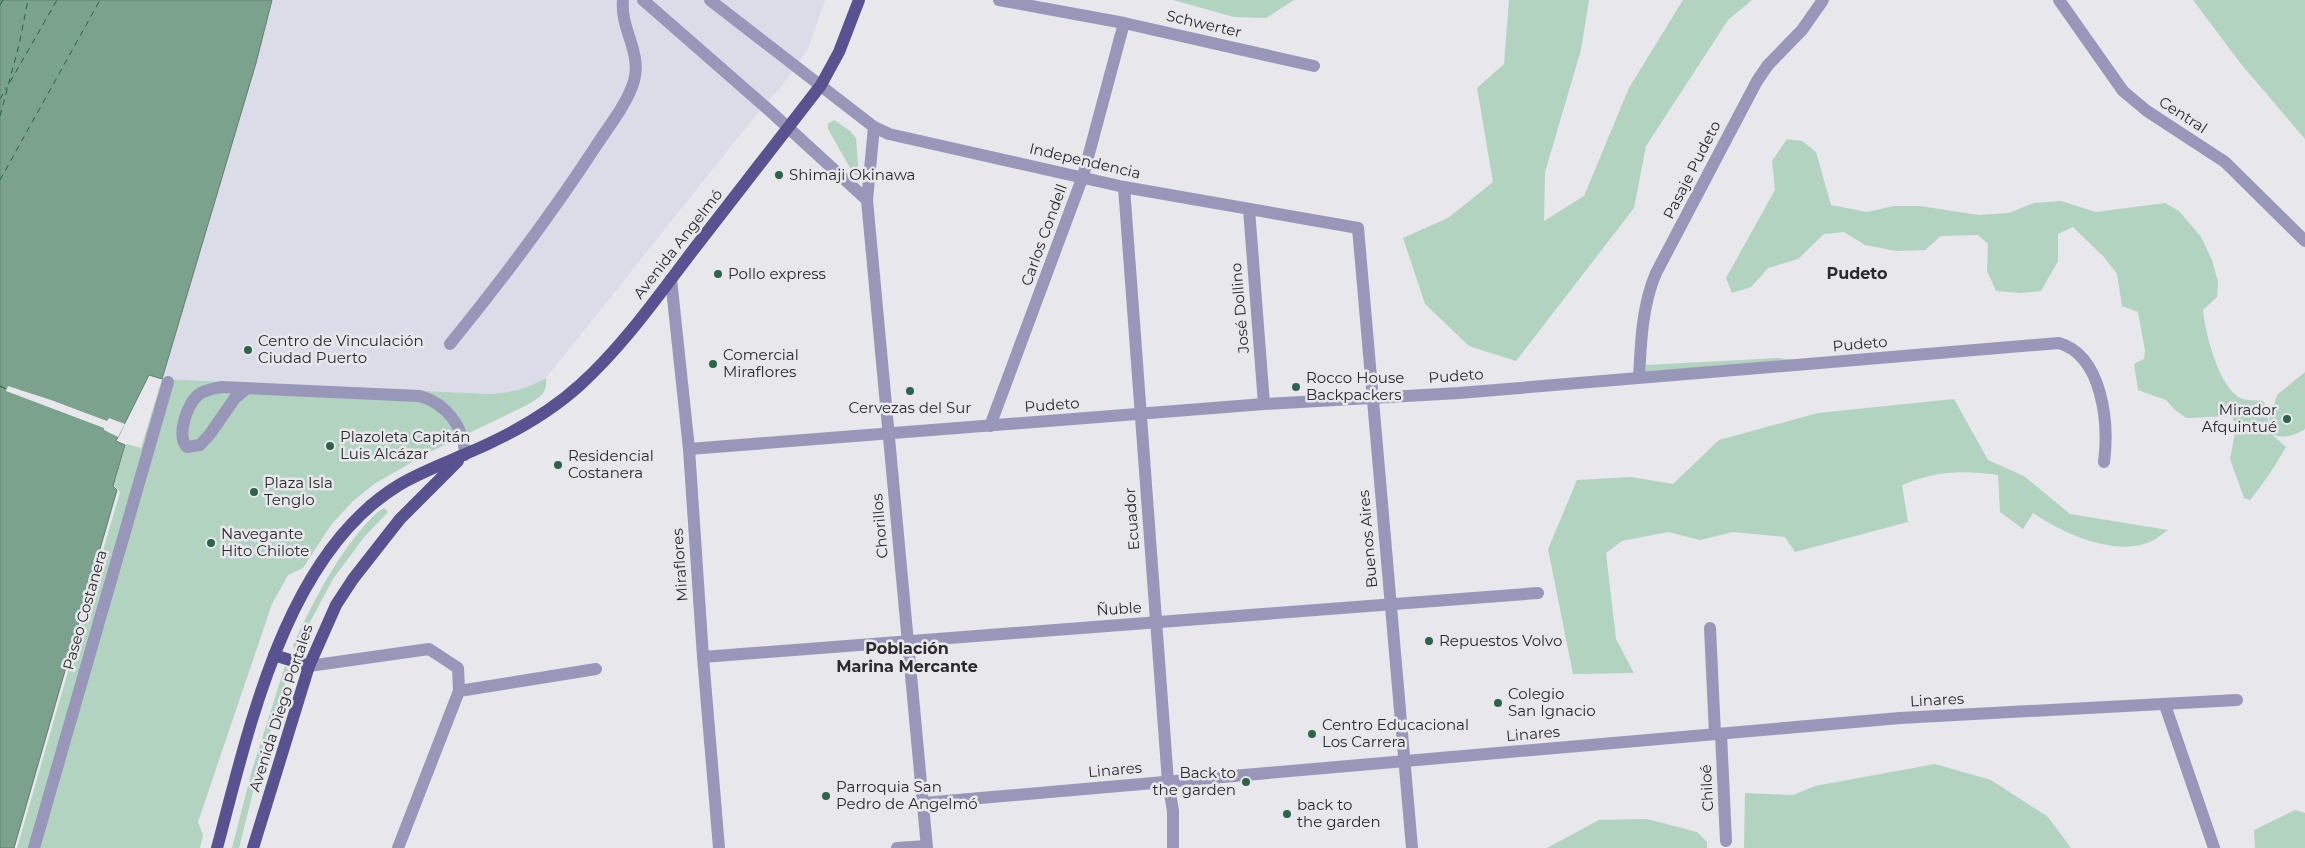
<svg xmlns="http://www.w3.org/2000/svg" width="2305" height="848" font-family="Montserrat,sans-serif">
<style>
.built{fill:#dcdce9}
.green{fill:#b1d3c0}
.water{fill:#7aa28d;stroke:#627e70}
.pier{fill:#e7e7ec}
.lines{fill:none;stroke-linecap:round;stroke-linejoin:round}
.ferry{stroke:#216548;stroke-width:1;stroke-dasharray:6 5;stroke-linecap:butt}
.minor{stroke:#9897ba;stroke-width:12}
.major{stroke:#585390;stroke-width:12}
.poi-dot{fill:#2c6349;stroke:#e7e7ec;stroke-width:2}
.labels{text-anchor:middle;stroke-width:5;stroke-linejoin:round;paint-order:stroke}
.street-label{font-size:15px;fill:#2b2b2d;stroke:#e7e7ec}
.poi-label{font-size:15px;fill:#2b2b2d;stroke:#e7e7ec;text-anchor:start}
.neighbourhood-label{font-size:16px;font-weight:bold;fill:#2b2b2d;stroke:#e7e7ec}
</style>
<rect width="100%" height="100%" fill="#e7e7ec"/>
<polygon class="built" points="272,0 825,0 808,49 784,83 752,120 546,378 531,387 515,392 489,394 162,379 256,63"/>
<g class="green">
<polygon points="1173,0 1294,0 1266,18 1234,17"/>
<polygon points="1509,0 1589,0 1581,50 1545,172 1544,221 1584,196 1629,88 1683,0 1752,0 1728,20 1646,146 1634,208 1516,361 1469,346 1425,304 1403,238 1448,218 1493,182 1477,88 1504,64"/>
<polygon points="2193,0 2305,0 2305,139 2241,64"/>
<polygon points="834,120 850,131 856,138 859,177 853,173 828,129 828,124"/>
<path d="M1787 139 1802 141 1816 152 1831 205 1867 212 1894 206H1920L1979 215 2009 213 2034 203 2061 201 2096 212 2165 203 2179 211 2201 237 2212 260 2218 282 2217 297 2203 310C2205 333 2219 387 2240 398 2247 401 2256 400 2263 401L2268 410V424L2277 395 2305 372V429C2294 436 2282 440 2270 433L2286 447C2275 466 2264 483 2250 500L2244 498 2230 459 2236 428 2232 416 2187 418 2176 411 2166 400 2138 390 2134 364 2144 359 2145 351 2138 312 2122 306 2117 274 2104 257 2073 227 2058 234V261L2041 291 2021 293 1996 291 1987 271 1988 244 1978 235 1941 236 1925 250 1896 251 1865 245 1844 232 1824 234 1798 259 1768 268 1751 287 1732 293 1726 278 1775 190 1772 161Z"/>
<polygon points="1778,358 1793,360 1645,372 1646,365"/>
<path d="M546 378C548 393 539 398 527 405L428 453 374 484 352 502 331 525 303 568 288 575 272 604 198 822 203 835 200 848H17L120 492 114 485 126 444 141 448 162 379 489 394C510 393 527 389 546 378Z"/>
<path d="M1954 399 1988 460 2024 476 2070 514 2168 530C2163 533 2158 538 2152 541 2116 558 2062 533 2033 513L2023 529 2000 512 1998 475C1961 470 1936 471 1902 485L1908 522 1795 552 1785 537 1733 532 1700 540 1668 532 1622 541 1606 553 1616 639 1634 673 1573 674 1548 549 1577 480 1631 477 1673 484 1719 440 1818 413Z"/>
<path d="M384 508 388 512 365 536 333 579 295 650 293 645C313 603 333 562 364 526 370 520 376 512 384 508Z"/>
<polygon points="285,666 289,671 258,772 239,848 232,848 252,770"/>
<polygon points="1935,764 1991,780 2048,817 2071,848 1744,848 1745,793 1793,795 1815,786"/>
<polygon points="2295,810 2305,813 2305,848 2255,848 2254,830"/>
<polygon points="1647,819 1697,832 1707,842 1707,848 1547,848 1599,820"/>
</g>
<polygon class="water" points="0,0 272,0 256,63 162,379 149,375 116,441 125,445 113,486 117,490 14,848 0,848"/>
<polygon class="pier" points="8,386 51,400 107,421 109,418 125,424 118,437 104,430 104,428 6,391"/>
<g class="lines">
<g class="ferry">
<polyline points="0,5 3,0"/>
<polyline points="10,82 57,0"/>
<polyline points="0,99 7,87"/>
<polyline points="0,116 19,45 28,0"/>
<polyline points="0,180 100,0"/>
<polyline points="0,386 6,389"/>
</g>
<g class="minor">
<polyline points="643,0 770,111 867,200"/>
<polyline points="710,0 874,127 889,134 1124,187 1358,228 1412,848"/>
<polyline points="999,0 1124,23 1314,66"/>
<polyline points="2059,0 2123,91 2147,111 2225,162 2305,241"/>
<polyline points="874,127 867,200 927,848"/>
<polyline points="1124,187 1168,782 1173,811 1173,848"/>
<polyline points="1249,209 1264,404"/>
<polyline points="671,279 689,449 703,657 719,848"/>
<path d="M450 344C502 280 551 215 596 146 609 126 627 104 634 81 642 52 620 29 623 0"/>
<path d="M1639 377C1641 341 1642 306 1656 273L1757 81 1768 65 1802 30 1823 0"/>
<path d="M246 389 235 398 210 434 200 445 187 447C176 436 187 405 198 395 204 390 213 389 221 387L420 396C447 404 464 427 465 455"/>
<polyline points="990,426 1083,176 1124,23"/>
<path d="M689 449 1264 404 1459 393 2059 343C2103 356 2109 424 2104 462"/>
<polyline points="1710,628 1715,734"/>
<polyline points="703,657 1538,593"/>
<polyline points="309,666 429,649 458,668 459,691 398,848"/>
<polyline points="459,691 596,669"/>
<polyline points="2165,705 2214,848"/>
<polyline points="1721,734 1726,841"/>
<polyline points="923,803 1900,718 2237,700"/>
<polyline points="34,848 168,382"/>
<polyline points="897,848 926,846"/>
</g>
<g class="major">
<polyline points="274,655 309,666"/>
<path d="M217 848C249 729 285 554 399 485 419 473 441 465 463 455 504 438 547 415 580 385 624 345 658 296 694 249 736 194 779 140 821 85L839 52 859 0"/>
<polyline points="253,848 309,666 336,605 353,579 400,519 458,461"/>
</g>
</g>
<g class="poi-dot">
<circle cx="779" cy="175" r="5"/>
<circle cx="718" cy="274" r="5"/>
<circle cx="248" cy="350" r="5"/>
<circle cx="713" cy="364" r="5"/>
<circle cx="1296" cy="387" r="5"/>
<circle cx="910" cy="391" r="5"/>
<circle cx="2287" cy="419" r="5"/>
<circle cx="330" cy="446" r="5"/>
<circle cx="558" cy="465" r="5"/>
<circle cx="254" cy="492" r="5"/>
<circle cx="211" cy="543" r="5"/>
<circle cx="1429" cy="641" r="5"/>
<circle cx="1498" cy="703" r="5"/>
<circle cx="1312" cy="734" r="5"/>
<circle cx="1246" cy="782" r="5"/>
<circle cx="826" cy="796" r="5"/>
<circle cx="1287" cy="814" r="5"/>
</g>
<g class="labels">
<g class="street-label">
<text transform="translate(1204 24) rotate(13)" y="5">Schwerter</text>
<text transform="translate(2183 115) rotate(33)" y="5">Central</text>
<text transform="translate(1085 161) rotate(13)" y="5">Independencia</text>
<text transform="translate(1692 170) rotate(-63)" y="5">Pasaje Pudeto</text>
<text transform="translate(1044 235) rotate(-70)" y="5">Carlos Condell</text>
<text transform="translate(678 244) rotate(-52)" y="5">Avenida Angelmó</text>
<text transform="translate(1240 308) rotate(-95)" y="5">José Dollino</text>
<text transform="translate(1860 344) rotate(-5)" y="5">Pudeto</text>
<text transform="translate(1456 376) rotate(-4)" y="5">Pudeto</text>
<text transform="translate(1052 405) rotate(-4)" y="5">Pudeto</text>
<text transform="translate(1132 519) rotate(-94)" y="5">Ecuador</text>
<text transform="translate(880 526) rotate(-95)" y="5">Chorillos</text>
<text transform="translate(1368 539) rotate(-95)" y="5">Buenos Aires</text>
<text transform="translate(680 565) rotate(-94)" y="5">Miraflores</text>
<text transform="translate(1119 609) rotate(-4)" y="5">Ñuble</text>
<text transform="translate(85 610) rotate(-74)" y="5">Paseo Costanera</text>
<text transform="translate(1937 700) rotate(-3)" y="5">Linares</text>
<text transform="translate(281 708) rotate(-72)" y="5">Avenida Diego Portales</text>
<text transform="translate(1533 734) rotate(-5)" y="5">Linares</text>
<text transform="translate(1115 770) rotate(-5)" y="5">Linares</text>
<text transform="translate(1707 788) rotate(-93)" y="5">Chiloé</text>
</g>
<g class="poi-label">
<text x="789" y="180">Shimaji Okinawa</text>
<text x="728" y="279">Pollo express</text>
<text x="258" y="346">Centro de Vinculación<tspan x="258" dy="17">Ciudad Puerto</tspan></text>
<text x="723" y="360">Comercial<tspan x="723" dy="17">Miraflores</tspan></text>
<text x="1306" y="383">Rocco House<tspan x="1306" dy="17">Backpackers</tspan></text>
<text x="910" y="413" text-anchor="middle">Cervezas del Sur</text>
<text x="2277" y="415" text-anchor="end">Mirador<tspan x="2277" dy="17">Afquintué</tspan></text>
<text x="340" y="442">Plazoleta Capitán<tspan x="340" dy="17">Luis Alcázar</tspan></text>
<text x="568" y="461">Residencial<tspan x="568" dy="17">Costanera</tspan></text>
<text x="264" y="488">Plaza Isla<tspan x="264" dy="17">Tenglo</tspan></text>
<text x="221" y="539">Navegante<tspan x="221" dy="17">Hito Chilote</tspan></text>
<text x="1439" y="646">Repuestos Volvo</text>
<text x="1508" y="699">Colegio<tspan x="1508" dy="17">San Ignacio</tspan></text>
<text x="1322" y="730">Centro Educacional<tspan x="1322" dy="17">Los Carrera</tspan></text>
<text x="1236" y="778" text-anchor="end">Back to<tspan x="1236" dy="17">the garden</tspan></text>
<text x="836" y="792">Parroquia San<tspan x="836" dy="17">Pedro de Angelmó</tspan></text>
<text x="1297" y="810">back to<tspan x="1297" dy="17">the garden</tspan></text>
</g>
<g class="neighbourhood-label">
<text x="1857" y="279">Pudeto</text>
<text x="907" y="654">Población<tspan x="907" dy="18">Marina Mercante</tspan></text>
</g>
</g>
</svg>
